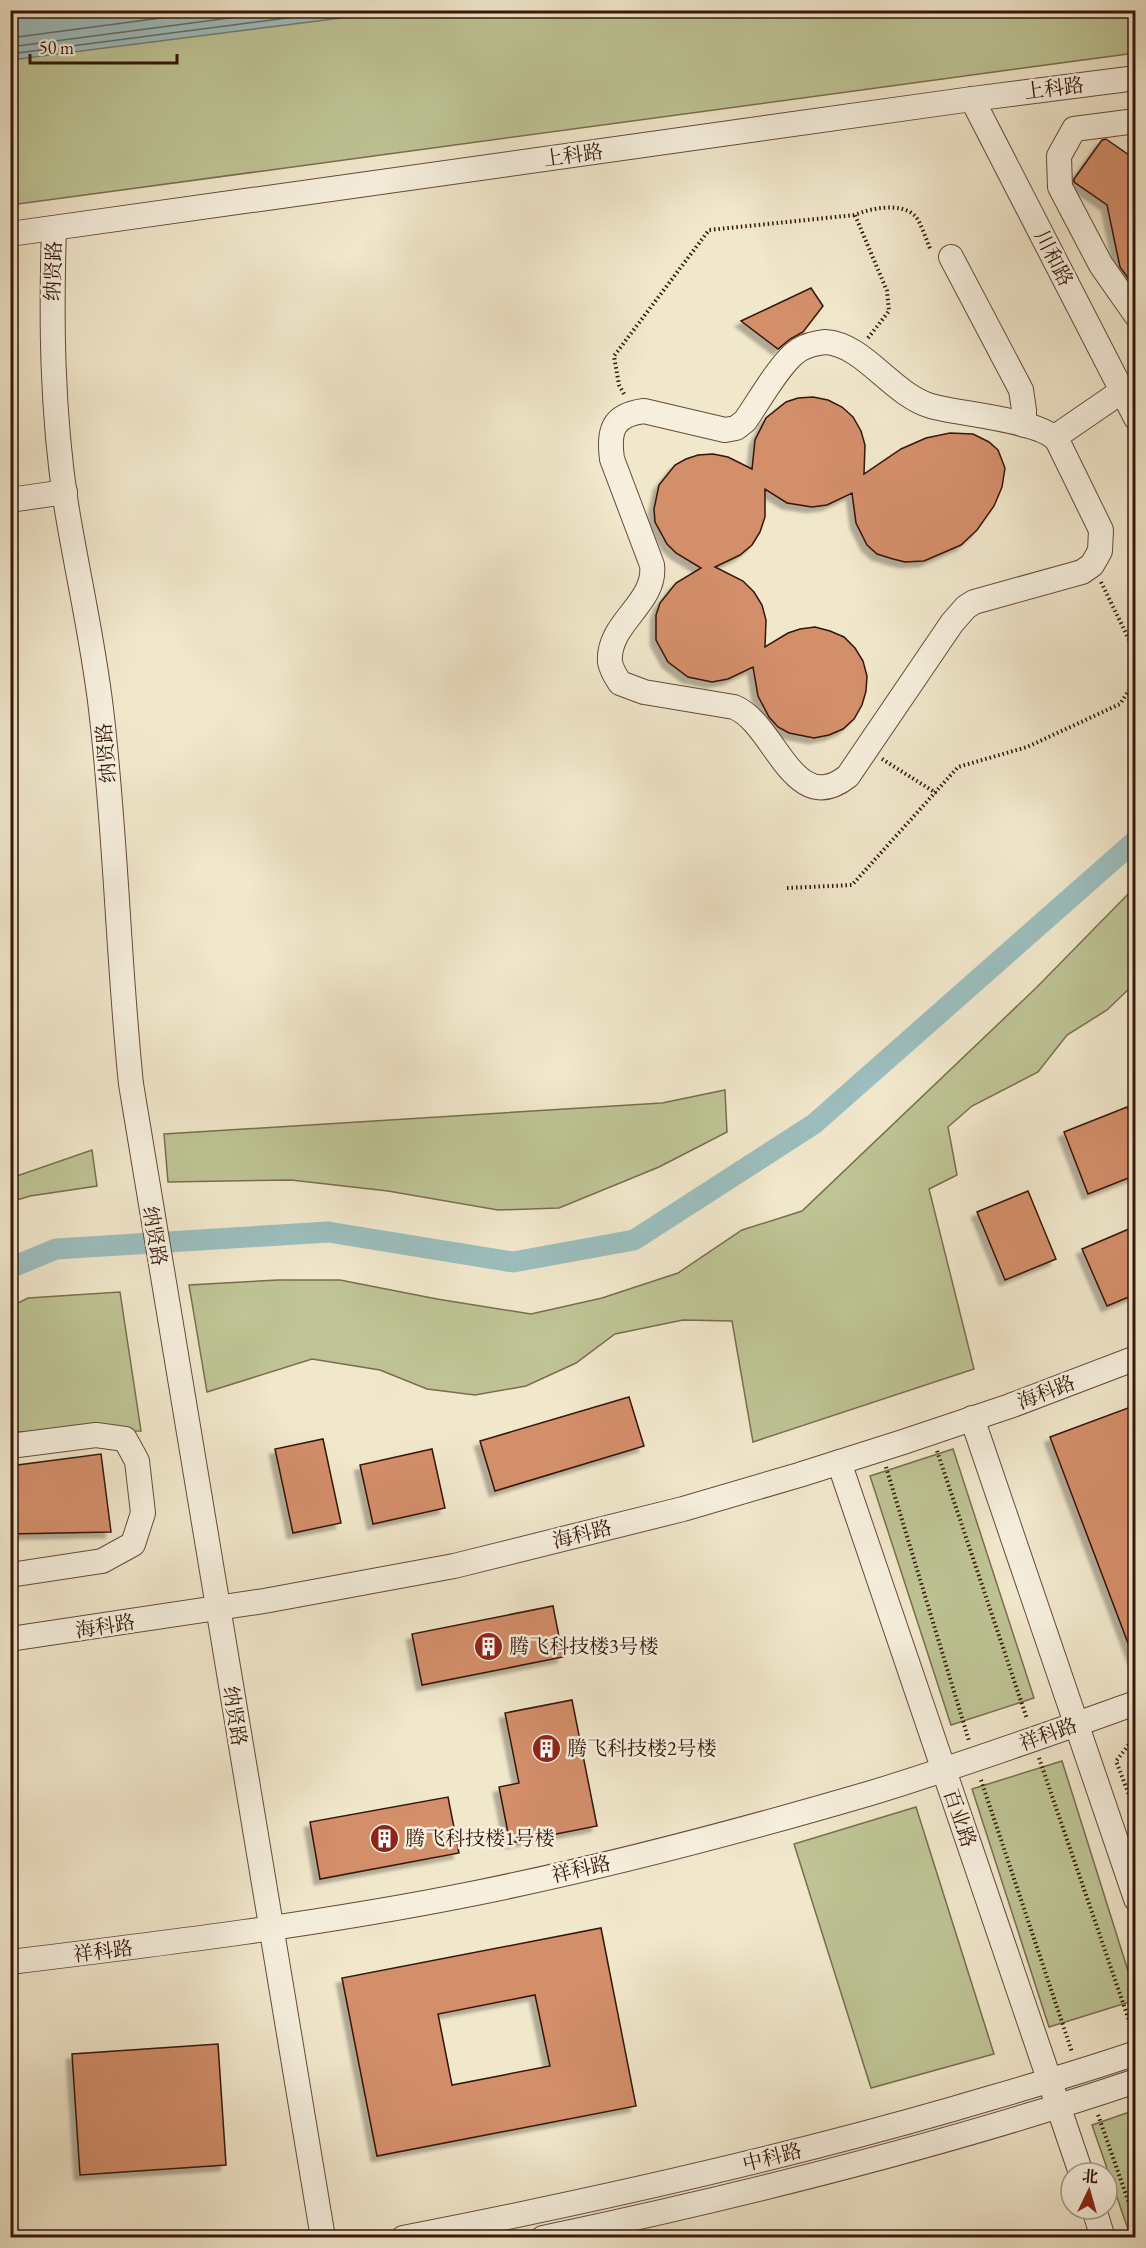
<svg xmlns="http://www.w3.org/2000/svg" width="1146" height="2248" font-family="'EB Garamond','Noto Serif SC',serif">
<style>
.green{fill:#bec495;stroke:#7a6d4f;stroke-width:1.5}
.water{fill:#9cbebe;stroke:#737b76;stroke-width:1.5}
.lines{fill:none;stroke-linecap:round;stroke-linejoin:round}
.shore{stroke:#686a64;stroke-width:1.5}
.canal{stroke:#9cbebe;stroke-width:21}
.building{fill:#d38e6a;stroke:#351609;stroke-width:1.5;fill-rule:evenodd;filter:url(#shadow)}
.minor-casing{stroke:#644a3a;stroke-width:26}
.path{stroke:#351609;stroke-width:4;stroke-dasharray:1.5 3;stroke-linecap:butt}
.minor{stroke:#f6efdd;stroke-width:24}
.labels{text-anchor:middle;stroke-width:5;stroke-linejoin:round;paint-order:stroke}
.street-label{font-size:20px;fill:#351609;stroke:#f6efdd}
.poi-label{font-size:20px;fill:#351609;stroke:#f6efdd;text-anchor:start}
</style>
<defs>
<filter id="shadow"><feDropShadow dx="-5.5" dy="5.5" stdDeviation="1.5" flood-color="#0004"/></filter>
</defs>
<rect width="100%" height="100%" fill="#f1e7cb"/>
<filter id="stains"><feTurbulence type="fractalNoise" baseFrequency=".00333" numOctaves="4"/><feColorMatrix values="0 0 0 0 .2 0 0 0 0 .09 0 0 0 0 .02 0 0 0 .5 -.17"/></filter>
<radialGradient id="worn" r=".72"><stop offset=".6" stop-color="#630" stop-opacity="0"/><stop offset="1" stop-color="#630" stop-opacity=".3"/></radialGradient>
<g class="green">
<polygon points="379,10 1136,11 1135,53 11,205 10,57"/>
<polygon points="1135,887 1135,983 1107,1010 1067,1035 1038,1072 972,1106 948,1127 957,1175 929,1189 974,1369 753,1442 732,1321 683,1320 615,1334 576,1363 526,1386 475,1395 427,1389 380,1370 312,1359 207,1392 189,1285 278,1280 340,1280 437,1299 531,1314 602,1298 678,1273 742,1230 802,1211 1036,988"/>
<polygon points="725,1090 727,1132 659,1167 559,1208 498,1210 388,1191 291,1180 168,1182 164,1134 662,1103"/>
<polygon points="92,1150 97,1186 30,1196 11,1202 11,1178"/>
<polygon points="120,1292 141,1431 11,1432 10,1307 28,1298"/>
<polygon points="953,1449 1034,1698 951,1725 870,1476"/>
<polygon points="1062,1761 1135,1993 1136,2000 1049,2027 972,1789"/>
<polygon points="916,1807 994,2054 871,2088 794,1844"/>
<polygon points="1135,2110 1136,2237 1131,2238 1092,2125"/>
</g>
<polygon class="water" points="11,10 396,10 396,11 11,60"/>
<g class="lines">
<g class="shore">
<polyline points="10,38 221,10"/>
<polyline points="10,47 291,10"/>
<polyline points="10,54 349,10"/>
</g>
<polyline class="canal" points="10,1268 56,1249 328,1232 513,1262 634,1240 814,1124 1136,840"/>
</g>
<g class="building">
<polygon points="1106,139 1136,160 1136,289 1120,267 1107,205 1074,182 1074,179 1102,140"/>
<polygon points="811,288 823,306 803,332 790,339 778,349 741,321"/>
<polygon points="813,397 828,400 842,407 853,417 861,431 865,445 864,474 901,449 926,438 950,433 973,434 989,442 998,450 1005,468 1002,487 994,506 977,530 961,545 924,561 905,562 893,559 877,554 867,545 856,523 852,493 827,505 812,507 787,503 765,489 765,517 760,532 752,545 740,555 715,567 743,581 754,592 762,605 766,620 765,647 788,633 800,629 815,627 830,631 844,637 855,648 863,661 867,676 866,691 862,705 854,719 843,729 829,735 814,738 789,733 778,727 769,717 758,696 753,667 728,679 712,682 688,677 668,662 656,640 656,615 660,603 676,583 701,568 676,553 667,544 655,522 654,509 659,485 675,465 686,459 698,455 713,454 728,457 752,469 755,440 766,418 786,402 798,398"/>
<polygon points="1127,1107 1136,1128 1136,1175 1088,1194 1064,1132"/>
<polygon points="1028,1191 1056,1259 1005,1280 977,1212"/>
<polygon points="1136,1226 1136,1294 1107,1306 1082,1249"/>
<polygon points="629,1397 644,1446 495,1491 480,1441"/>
<polygon points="1136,1405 1136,1659 1134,1659 1050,1437"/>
<polygon points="323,1439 341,1523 293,1533 275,1449"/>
<polygon points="432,1449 445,1508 373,1524 360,1465"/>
<polygon points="101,1454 111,1532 10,1534 10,1466"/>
<polygon points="553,1606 563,1657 422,1685 412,1634"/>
<polygon points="572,1700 597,1826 510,1843 499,1787 519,1783 505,1713"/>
<polygon points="448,1797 459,1853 320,1879 310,1822"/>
<path d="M601 1928 636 2106 377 2156 342 1978ZM535 1995 550 2066 452 2085 438 2014Z"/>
<polygon points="218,2044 226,2165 80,2175 72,2054"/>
</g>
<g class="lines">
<defs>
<g id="minor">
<polyline points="972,99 1136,418"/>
<polyline points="1136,121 1074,129 1059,156 1060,187 1101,265 1136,315"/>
<path d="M54 228C51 321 52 412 66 504 77 572 93 640 101 709 116 834 118 959 131 1084L323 2238"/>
<polyline points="10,234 972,99 1136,78"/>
<polyline points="951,257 1021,390 1024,410 1024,425"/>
<path d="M825 342C864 344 891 394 931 406 957 414 1045 420 1058 442L1101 530 1100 551 1092 565 1082 572 974 602 966 607 952 623 848 776C793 820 775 723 734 707L644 692 620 683C616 677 611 669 610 662 607 623 657 603 652 565L612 459C608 430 613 415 644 411L725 430 736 428 745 421C758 403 781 361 799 350 807 345 816 343 825 342Z"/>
<polyline points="1055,437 1122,391"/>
<polyline points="10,500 65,492"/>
<polyline points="972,1418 1136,1899"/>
<polyline points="10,1446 96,1435 125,1439 137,1461 143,1513 133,1544 102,1561 10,1575"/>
<polyline points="839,1462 1081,2173"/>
<polyline points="10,1639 264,1601 454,1566 683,1509 799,1475 903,1442 1010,1406 1136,1358"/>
<path d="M10 1962C167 1943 322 1924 476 1893 609 1866 741 1831 871 1793 960 1766 1048 1734 1136 1703"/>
<polyline points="1094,2209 1103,2238"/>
<path d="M403 2238C588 2202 772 2161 953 2109 1014 2091 1075 2074 1136 2053"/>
<path d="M543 2238C741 2196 943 2146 1136 2081"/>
</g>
</defs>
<use href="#minor" class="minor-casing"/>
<g class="path">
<path d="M868 338 889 311 887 291 855 215C870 208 902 202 915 216 921 222 927 242 931 251"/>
<polyline points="624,394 619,385 614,356 709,230 855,215"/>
<polyline points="1101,582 1136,654"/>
<polyline points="882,759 936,793"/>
<polyline points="787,888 852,885 958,767 1027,747 1120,704 1136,680"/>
<polyline points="937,1451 1027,1719"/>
<polyline points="886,1467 969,1741"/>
<polyline points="1136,1740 1131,1742 1116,1761 1136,1813"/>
<polyline points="1039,1758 1134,2035"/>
<polyline points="981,1780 1072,2052"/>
<polyline points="1098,2115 1136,2223"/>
</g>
<use href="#minor" class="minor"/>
</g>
<defs>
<symbol id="building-disc" viewBox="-11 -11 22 22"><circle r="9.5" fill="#8f2418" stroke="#f6efdd"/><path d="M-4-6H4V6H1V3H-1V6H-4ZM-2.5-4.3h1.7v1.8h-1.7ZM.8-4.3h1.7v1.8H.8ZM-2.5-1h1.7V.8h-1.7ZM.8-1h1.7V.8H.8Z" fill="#fff"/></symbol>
</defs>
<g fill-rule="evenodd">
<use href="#building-disc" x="472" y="1630" width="33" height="33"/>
<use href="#building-disc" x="530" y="1732" width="33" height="33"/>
<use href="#building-disc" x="368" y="1822" width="33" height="33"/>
</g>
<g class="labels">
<g class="street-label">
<text transform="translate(1054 88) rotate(-7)" y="7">上科路</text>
<text transform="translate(573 155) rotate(-8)" y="7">上科路</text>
<text transform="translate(1054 258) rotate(63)" y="7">川和路</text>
<text transform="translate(53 271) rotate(-88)" y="7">纳贤路</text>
<text transform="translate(106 753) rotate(-95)" y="7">纳贤路</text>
<text transform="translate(155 1236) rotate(80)" y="7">纳贤路</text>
<text transform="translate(1046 1392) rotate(-21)" y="7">海科路</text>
<text transform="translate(582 1534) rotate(-14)" y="7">海科路</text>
<text transform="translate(105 1626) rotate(-9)" y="7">海科路</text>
<text transform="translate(235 1716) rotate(81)" y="7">纳贤路</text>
<text transform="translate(1048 1734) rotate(-20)" y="7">祥科路</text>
<text transform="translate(960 1818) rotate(71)" y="7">百业路</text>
<text transform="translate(581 1869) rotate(-13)" y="7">祥科路</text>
<text transform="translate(103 1951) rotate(-7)" y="7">祥科路</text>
<text transform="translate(772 2157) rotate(-14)" y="7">中科路</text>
</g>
<g class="poi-label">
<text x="509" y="1653">腾飞科技楼3号楼</text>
<text x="567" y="1755">腾飞科技楼2号楼</text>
<text x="405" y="1845">腾飞科技楼1号楼</text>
</g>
</g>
<rect width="1146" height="2248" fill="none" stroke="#f1e7cb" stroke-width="36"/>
<rect x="12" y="12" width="1122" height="2224" fill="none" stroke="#351609" stroke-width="3"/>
<rect x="18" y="18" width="1110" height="2212" fill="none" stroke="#351609" stroke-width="1.5"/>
<g transform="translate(1089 2191) rotate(5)"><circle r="28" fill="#f6efdd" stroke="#a99888" stroke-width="1.5"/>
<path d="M0-4.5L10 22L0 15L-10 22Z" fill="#8f2418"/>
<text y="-9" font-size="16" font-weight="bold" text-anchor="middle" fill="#351609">北</text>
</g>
<path d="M30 54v9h147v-9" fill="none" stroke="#351609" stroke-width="3"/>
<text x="39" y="54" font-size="18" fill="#351609" stroke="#f6efdd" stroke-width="4.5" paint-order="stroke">50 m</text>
<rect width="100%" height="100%" filter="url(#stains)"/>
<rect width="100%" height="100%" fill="url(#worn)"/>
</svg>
